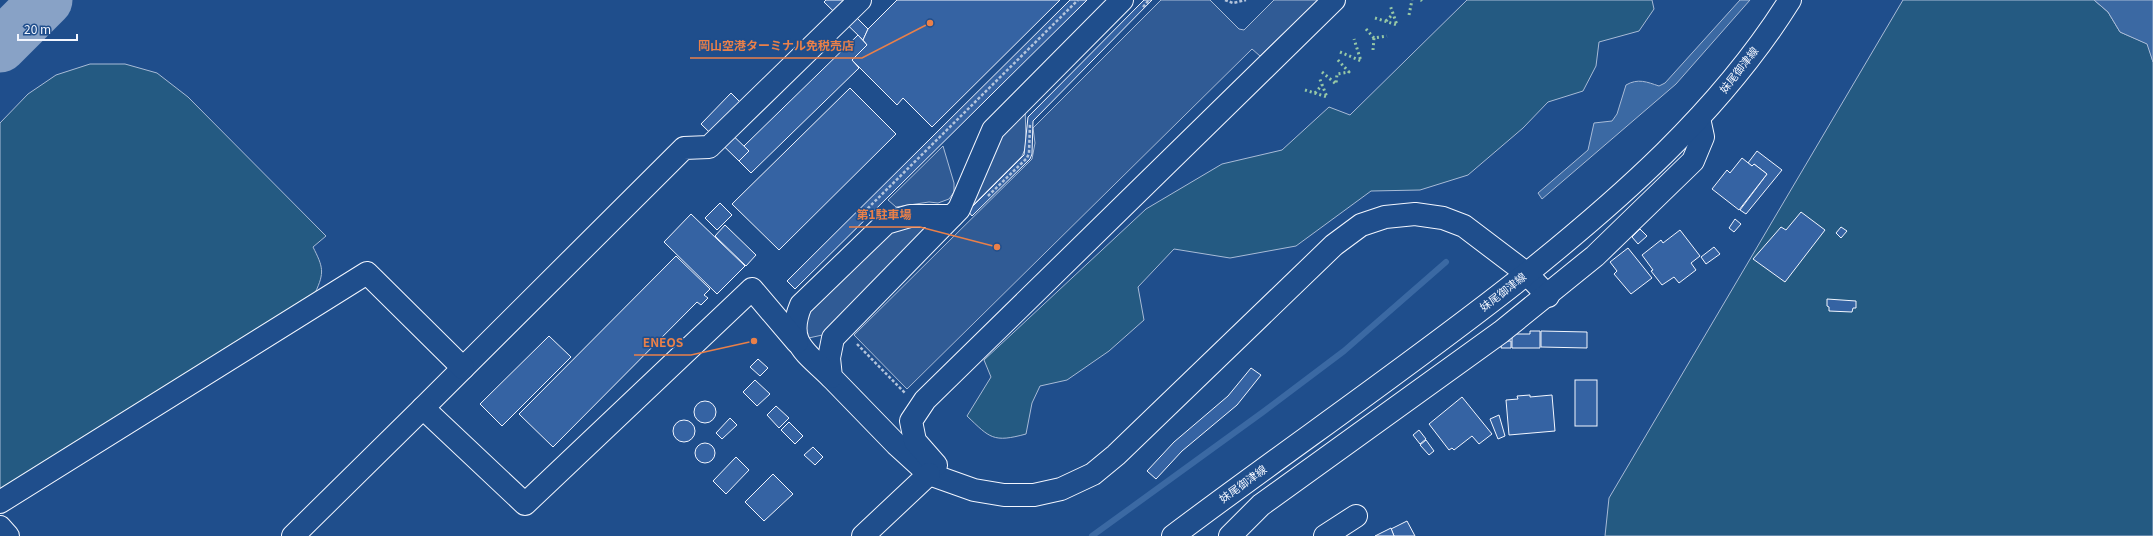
<svg xmlns="http://www.w3.org/2000/svg" width="2153" height="536" font-family="Georgia,'Noto Sans JP',serif">
<style>
.green{fill:#245a82;stroke:#a8bbd7}
.parking{fill:#305b95;stroke:#a8bbd7}
.water{fill:#3b69a3;stroke:#a8bbd7}
.lines{fill:none;stroke-linecap:round;stroke-linejoin:round}
.stream{stroke:#3b69a3;stroke-width:6}
.taxiway{stroke:#88a2c6;stroke-width:53}
.building{fill:#3563a3;stroke:#f2f6ff}
.minor-casing{stroke:#f2f6ff;stroke-width:24}
.major-casing{stroke:#f2f6ff;stroke-width:24}
.path{stroke:#b3c4dc;stroke-width:2.5;stroke-dasharray:3 2;stroke-linecap:butt}
.minor{stroke:#1f4e8c;stroke-width:22}
.major{stroke:#1f4e8c;stroke-width:22}
.hedge{stroke:#97c8a6;stroke-width:3;stroke-dasharray:2 3;stroke-linecap:butt}
.labels{text-anchor:middle;stroke-width:3;stroke-linejoin:round;paint-order:stroke}
.street-label{font-size:11px;fill:#f2f6ff;stroke:#1f4e8c}
.leader{fill:none;stroke:#ea8049;stroke-width:1.5}
.callout-dot{fill:#ea8049;stroke:#1f4e8c;stroke-width:1.5}
.callout-label{font-size:12px;text-anchor:middle;font-weight:bold;fill:#ea8049;stroke:#1f4e8c;stroke-width:3;stroke-linejoin:round;paint-order:stroke}
</style>
<rect width="100%" height="100%" fill="#1f4e8c"/>
<g class="green">
<path d="M1467 0H1652L1654 9 1639 31 1599 42 1596 66 1583 91 1548 102 1523 128 1468 175 1420 190 1371 191 1296 246 1230 258 1174 249 1138 287 1144 320 1109 351 1067 380 1040 386 1032 403 1026 434C993 443 990 438 967 416L991 377 984 360 1146 209 1222 164 1282 150 1329 107 1350 115Z"/>
<polygon points="1903,0 2094,0 2108,12 2120,32 2148,44 2153,62 2153,536 1605,536 1609,498"/>
<path d="M90 64H125L157 73 188 97 326 236 313 247C323 267 325 272 315 293L0 490V123L28 94 56 75Z"/>
</g>
<g class="parking">
<polygon points="1161,0 1210,0 1239,29 1244,30 1274,0 1318,0 1260,56 1252,49 907,389 854,335 1032,159 1035,143 1033,128"/>
<polygon points="1025,106 1026,140 1025,149 1022,156 967,211 990,151"/>
<polygon points="943,146 954,183 954,192 949,199 938,203 929,202 896,207 888,200"/>
<polygon points="939,223 827,334 804,339 803,316 889,234 903,226"/>
</g>
<g class="water">
<path d="M1740 0H1750L1676 84 1542 199 1538 193 1588 150 1594 123 1612 121 1617 114 1626 85C1638 78 1647 82 1659 86L1665 83Z"/>
<polygon points="2094,0 2153,0 2153,62 2147,44 2120,32 2108,12"/>
</g>
<g class="lines">
<polyline class="stream" points="1092,536 1263,412 1344,351 1446,262"/>
<polyline class="taxiway" points="0,46 46,0"/>
</g>
<g class="building">
<polygon points="826,0 845,0 842,3 868,29 863,40 824,2"/>
<polygon points="897,0 1060,0 932,127 903,98 897,105 852,60 867,45 863,40 868,29"/>
<polygon points="1070,0 1087,0 795,289 787,281"/>
<polygon points="1144,0 1152,0 1033,121 1032,154 1030,159 972,216 968,211 1024,155 1028,117"/>
<polygon points="858,35 867,45 852,60 859,68 751,173 739,161 749,151 744,146"/>
<polygon points="850,88 896,134 779,250 732,204"/>
<polygon points="731,93 741,103 721,124 749,151 739,161 701,124"/>
<polygon points="1757,151 1782,170 1746,214 1740,210 1767,174 1754,164 1752,166 1748,163"/>
<polygon points="1742,158 1752,166 1754,164 1767,174 1739,210 1712,189 1727,170 1730,173"/>
<polygon points="720,203 732,215 717,230 705,218"/>
<polygon points="1801,212 1825,230 1785,282 1753,259 1781,227 1786,230"/>
<polygon points="691,214 745,266 717,294 664,242"/>
<polygon points="1735,219 1741,224 1734,232 1729,228"/>
<polygon points="725,225 756,255 746,266 715,236"/>
<polygon points="1841,227 1847,231 1841,238 1836,233"/>
<polygon points="1640,229 1647,236 1638,244 1632,237"/>
<polygon points="1680,230 1700,256 1691,263 1696,270 1679,283 1674,277 1662,285 1651,271 1653,270 1642,255 1661,240 1663,243"/>
<polygon points="1714,247 1720,254 1706,264 1701,257"/>
<polygon points="1628,248 1652,278 1631,294 1614,274 1617,271 1610,262"/>
<polygon points="676,256 710,289 704,295 708,298 701,305 697,302 553,447 519,414"/>
<polygon points="1827,299 1856,301 1856,308 1853,308 1852,312 1829,311 1829,307 1827,306"/>
<polygon points="1530,331 1540,331 1540,348 1512,348 1512,334 1530,334"/>
<polygon points="1541,331 1587,332 1587,348 1541,347"/>
<polygon points="549,336 571,357 502,426 480,404"/>
<polygon points="1502,341 1511,341 1511,348 1501,348"/>
<polygon points="758,359 768,368 760,376 750,367"/>
<polygon points="1251,368 1261,375 1237,405 1182,451 1156,479 1147,471 1174,442 1228,396"/>
<polygon points="755,380 770,394 757,406 743,392"/>
<rect x="1575" y="380" width="22" height="46"/>
<polygon points="1530,395 1530,397 1552,395 1555,431 1509,435 1506,400 1518,399 1517,396"/>
<polygon points="1462,397 1492,434 1479,444 1472,436 1454,450 1452,448 1449,450 1429,424"/>
<circle cx="705" cy="412" r="11"/>
<polygon points="776,406 789,418 779,428 767,415"/>
<polygon points="1499,415 1505,436 1498,439 1490,419"/>
<polygon points="730,418 737,425 722,439 716,433"/>
<circle cx="684" cy="431" r="11"/>
<polygon points="789,422 803,436 795,444 781,430"/>
<polygon points="1419,430 1426,439 1420,444 1413,435"/>
<polygon points="1426,440 1434,451 1429,455 1420,445"/>
<circle cx="705" cy="453" r="10"/>
<polygon points="813,447 823,457 815,465 804,455"/>
<polygon points="736,457 749,470 726,494 713,481"/>
<polygon points="773,474 793,494 764,521 745,502"/>
<polygon points="1407,521 1415,536 1394,536 1391,529"/>
<polygon points="1391,528 1394,536 1375,536"/>
</g>
<g class="lines">
<defs>
<g id="minor">
<polyline points="1122,0 993,130 959,209 833,338 829,358 831,377 896,444 929,474 974,490 1004,495 1034,495 1061,489 1093,474 1116,455 1334,245 1361,225 1385,217 1415,214 1443,218 1464,226 1526,273 1548,296"/>
<path d="M831 377C806 352 785 343 801 305L886 223 910 216H952"/>
<polyline points="423,408 684,148 709,147 860,0"/>
<polyline points="936,465 915,441 911,421 925,400 1334,0"/>
<polyline points="0,502 367,273 463,368"/>
<polyline points="0,527 8,536"/>
<polyline points="293,536 423,408 525,504 752,289 797,342"/>
<polyline points="863,536 929,474"/>
<polyline points="1230,536 1261,505 1501,332 1595,256 1693,161 1703,137 1699,118"/>
<polyline points="1325,536 1356,516"/>
</g>
<path id="major" d="M1173 536C1286 451 1403 371 1515 283 1618 201 1720 112 1790 0"/>
</defs>
<use href="#minor" class="minor-casing"/>
<use href="#major" class="major-casing"/>
<g class="path">
<polyline points="1225,0 1233,3 1246,0"/>
<polyline points="1143,7 1149,0"/>
<polyline points="988,196 1027,158 1029,153 1030,123"/>
<polyline points="857,219 1078,0"/>
<polyline points="857,344 905,393"/>
</g>
<use href="#minor" class="minor"/>
<use href="#major" class="major"/>
<g class="hedge">
<polyline points="1421,0 1422,1"/>
<polyline points="1409,15 1412,0"/>
<polyline points="1375,18 1397,25 1390,5"/>
<polyline points="1386,21 1393,14"/>
<polyline points="1366,29 1374,38"/>
<polyline points="1373,50 1374,38 1387,36"/>
<polyline points="1340,52 1361,61 1354,39"/>
<polyline points="1322,72 1336,84 1337,74 1349,72 1336,58"/>
<polyline points="1305,90 1327,97 1319,77"/>
<polyline points="1315,93 1322,85"/>
</g>
</g>
<g class="labels">
<g class="street-label">
<text transform="translate(1739 70) rotate(-52)" y="4">妹尾御津線</text>
<text transform="translate(1503 292) rotate(-38)" y="4">妹尾御津線</text>
<text transform="translate(1243 484) rotate(-36)" y="4">妹尾御津線</text>
</g>
</g>
<path class="leader" d="M930 23L862 58H690M997 247L920 227H849M754 341L691 355H634"/>
<g class="callout-dot">
<circle cx="930" cy="23" r="4"/>
<circle cx="997" cy="247" r="4"/>
<circle cx="754" cy="341" r="4"/>
</g>
<g class="callout-label">
<text x="776" y="50">岡山空港ターミナル免税売店</text>
<text x="884" y="219">第1駐車場</text>
<text x="663" y="347">ENEOS</text>
</g>
<path d="M18 34v6h59v-6" fill="none" stroke="#f2f6ff" stroke-width="2"/>
<text x="24" y="34" font-size="12" fill="#f2f6ff" stroke="#1f4e8c" stroke-width="3" paint-order="stroke">20 m</text>
</svg>
